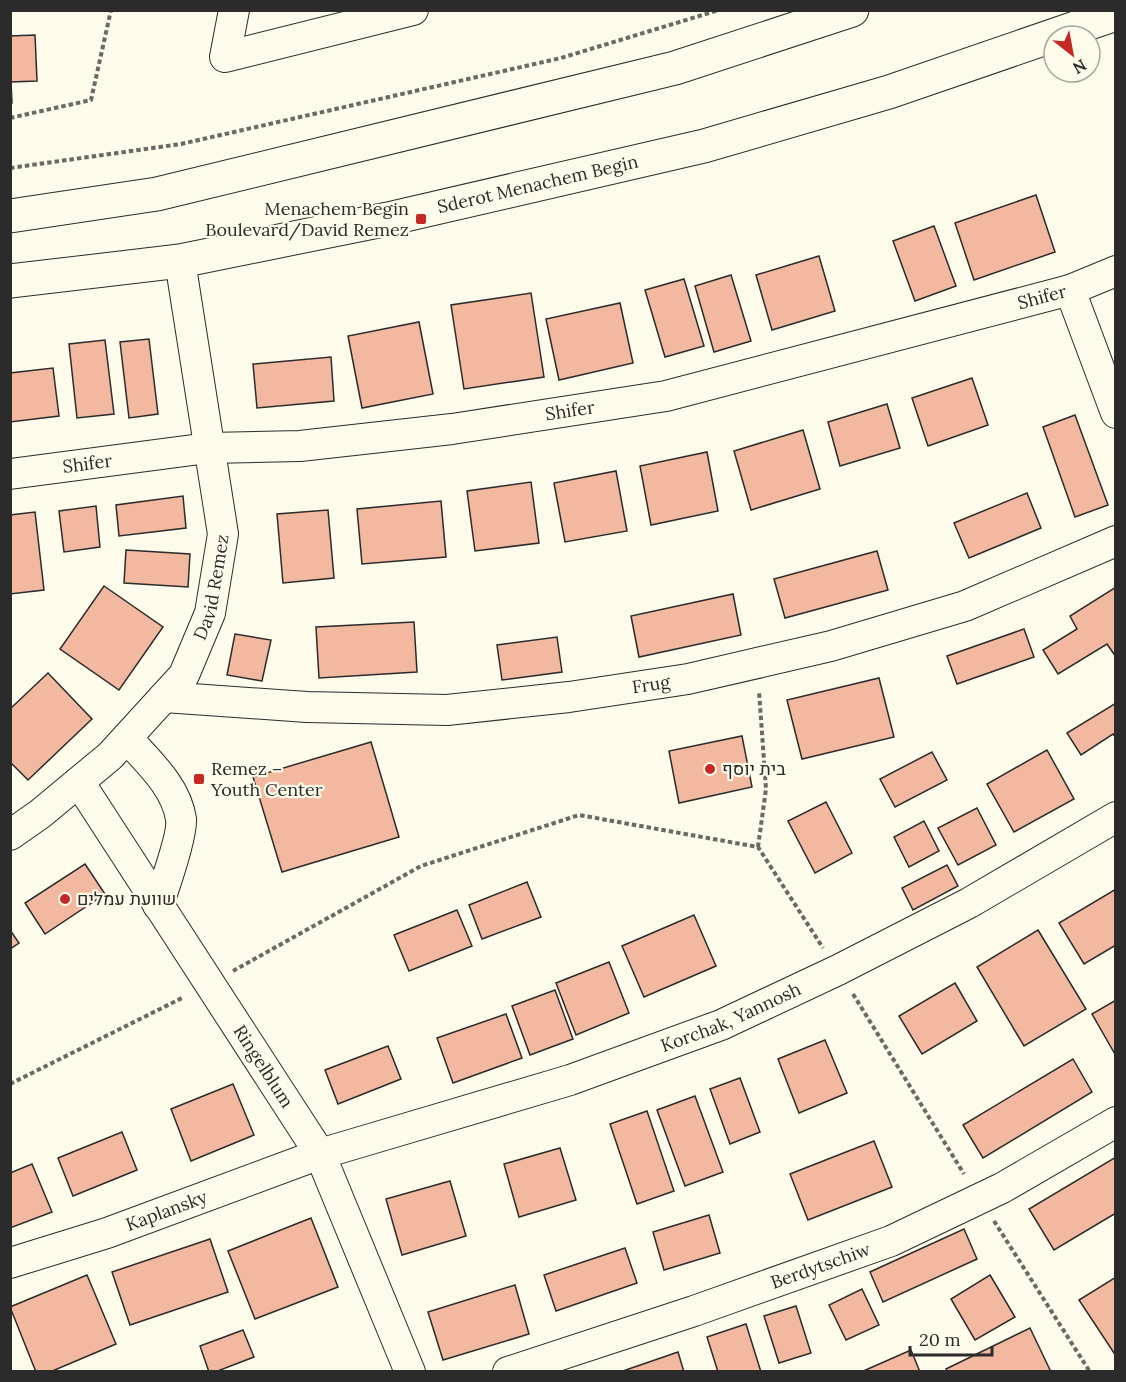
<svg xmlns="http://www.w3.org/2000/svg" width="1126" height="1382" font-family="Lora,Heebo,serif">
<style>
.building{fill:#f2b8a0;stroke:#2b2b2b;stroke-width:1.5}
.lines{fill:none;stroke-linecap:round;stroke-linejoin:round}
.minor-casing{stroke:#2b2b2b;stroke-width:32}
.major-casing{stroke:#2b2b2b;stroke-width:35}
.path{stroke:#6a6964;stroke-width:4;stroke-dasharray:4.5 3;stroke-linecap:butt}
.minor{stroke:#fdfbea;stroke-width:30}
.major{stroke:#fdfbea;stroke-width:33}
.poi-dot{fill:#c62828;stroke:#fdfbea;stroke-width:2}
.labels{text-anchor:middle;stroke-width:4.5;stroke-linejoin:round;paint-order:stroke}
.street-label{font-size:18px;fill:#2b2b2b;stroke:#fdfbea}
.poi-label{font-size:18px;fill:#2b2b2b;stroke:#fdfbea;text-anchor:start}
</style>
<rect width="100%" height="100%" fill="#fdfbea"/>
<g class="building">
<polygon points="35,35 37,81 11,82 12,103 10,103 10,36"/>
<polygon points="1036,195 1055,252 974,280 955,223"/>
<polygon points="934,226 956,286 915,301 893,241"/>
<polygon points="819,256 835,311 772,330 756,275"/>
<polygon points="731,275 751,341 714,352 695,286"/>
<polygon points="684,279 704,346 665,357 645,290"/>
<polygon points="531,293 544,377 464,389 451,305"/>
<polygon points="620,303 633,363 559,380 546,319"/>
<polygon points="419,322 433,394 362,408 348,336"/>
<polygon points="149,339 158,414 129,418 120,342"/>
<polygon points="105,340 114,414 77,418 69,344"/>
<polygon points="331,357 334,401 257,408 253,364"/>
<polygon points="53,368 59,416 10,422 10,373"/>
<polygon points="972,378 988,425 928,446 912,398"/>
<polygon points="887,404 900,448 840,466 828,422"/>
<polygon points="1075,415 1108,505 1075,517 1043,427"/>
<polygon points="803,430 820,489 751,510 734,451"/>
<polygon points="707,452 718,511 651,525 640,466"/>
<polygon points="616,471 627,531 565,542 554,483"/>
<polygon points="531,482 539,543 475,551 467,491"/>
<polygon points="1027,493 1041,528 969,558 954,523"/>
<polygon points="183,496 186,528 119,536 116,505"/>
<polygon points="441,501 446,557 362,564 357,509"/>
<polygon points="96,506 100,547 64,552 59,511"/>
<polygon points="328,510 334,578 283,583 277,514"/>
<polygon points="35,512 44,590 10,594 10,515"/>
<polygon points="126,550 190,554 188,587 124,583"/>
<polygon points="877,551 888,590 785,618 774,579"/>
<polygon points="104,586 163,627 119,690 60,649"/>
<polygon points="1116,587 1116,657 1107,644 1058,674 1043,650 1077,629 1070,616"/>
<polygon points="733,594 741,635 639,657 631,616"/>
<polygon points="414,622 417,672 319,678 316,627"/>
<polygon points="1024,629 1034,657 957,684 947,656"/>
<polygon points="235,634 271,640 262,681 227,675"/>
<polygon points="557,637 562,672 502,680 497,645"/>
<polygon points="48,673 92,719 28,780 10,762 10,709"/>
<polygon points="879,678 894,737 802,759 787,700"/>
<polygon points="1116,703 1116,738 1113,734 1081,755 1067,733"/>
<polygon points="742,736 752,787 679,803 669,751"/>
<polygon points="371,742 399,837 282,872 253,777"/>
<polygon points="1047,750 1074,799 1014,832 987,784"/>
<polygon points="932,752 947,780 895,807 880,779"/>
<polygon points="826,802 852,853 815,873 788,821"/>
<polygon points="977,808 996,845 958,865 938,828"/>
<polygon points="924,821 939,851 909,867 894,837"/>
<polygon points="85,864 105,894 45,934 25,903"/>
<polygon points="947,865 958,886 913,910 902,888"/>
<polygon points="527,882 541,917 482,939 469,905"/>
<polygon points="1116,889 1116,945 1084,964 1059,923"/>
<polygon points="457,910 472,946 409,971 394,935"/>
<polygon points="694,915 716,966 644,997 622,946"/>
<polygon points="10,930 19,943 10,949"/>
<polygon points="1038,930 1086,1009 1024,1046 977,967"/>
<polygon points="609,962 629,1013 576,1035 556,983"/>
<polygon points="955,983 977,1021 922,1054 899,1016"/>
<polygon points="555,990 573,1039 530,1055 512,1006"/>
<polygon points="1116,1000 1116,1056 1092,1014"/>
<polygon points="506,1014 522,1058 453,1083 437,1038"/>
<polygon points="825,1040 847,1093 799,1113 778,1059"/>
<polygon points="388,1046 401,1079 338,1104 325,1070"/>
<polygon points="1073,1059 1092,1092 983,1158 963,1125"/>
<polygon points="740,1078 760,1132 730,1144 710,1089"/>
<polygon points="233,1084 254,1135 191,1161 171,1109"/>
<polygon points="695,1096 723,1172 685,1186 657,1110"/>
<polygon points="647,1111 674,1191 637,1204 610,1124"/>
<polygon points="122,1132 137,1170 73,1196 58,1158"/>
<polygon points="874,1141 892,1187 808,1220 790,1174"/>
<polygon points="560,1148 576,1200 519,1217 504,1164"/>
<polygon points="1116,1157 1116,1213 1054,1250 1029,1209"/>
<polygon points="32,1164 52,1212 10,1228 10,1173"/>
<polygon points="450,1181 466,1236 402,1255 386,1199"/>
<polygon points="709,1215 720,1253 664,1270 653,1232"/>
<polygon points="311,1218 338,1287 255,1319 228,1251"/>
<polygon points="964,1229 977,1259 883,1302 870,1272"/>
<polygon points="210,1239 228,1292 130,1325 112,1272"/>
<polygon points="625,1248 637,1283 556,1311 544,1275"/>
<polygon points="87,1275 116,1344 50,1372 36,1372 10,1307"/>
<polygon points="990,1275 1015,1317 975,1340 951,1299"/>
<polygon points="1116,1277 1116,1356 1079,1300"/>
<polygon points="515,1285 529,1334 443,1360 428,1312"/>
<polygon points="862,1289 879,1325 846,1340 829,1305"/>
<polygon points="796,1306 811,1353 779,1363 764,1316"/>
<polygon points="746,1324 761,1372 718,1372 707,1337"/>
<polygon points="1030,1328 1051,1372 947,1372 946,1369"/>
<polygon points="243,1330 254,1357 215,1372 209,1372 200,1346"/>
<polygon points="911,1350 920,1372 861,1372"/>
<polygon points="678,1352 684,1372 620,1372"/>
</g>
<g class="lines">
<defs>
<g id="minor">
<polyline points="234,10 225,57 413,10"/>
<polyline points="1070,290 1116,413"/>
<path id="s1" d="M10 474 208 448 300 446 452 429 666 396 1070 290 1116 271"/>
<path id="s2" d="M164 697 307 707 447 710 569 697 688 679 831 646 965 606 1116 541"/>
<path d="M127 738C148 762 176 786 181 819 183 834 164 888 158 905"/>
<path id="s3" d="M79 782 320 1154 410 1372"/>
<path id="s4" d="M10 835 40 814 110 756 184 675 210 613 223 534 180 261"/>
<path id="s5" d="M10 1263 107 1233 320 1154 570 1080 721 1025 838 970 969 903 1116 817"/>
<path id="s6" d="M508 1372 694 1311 891 1241 1002 1188 1116 1122"/>
</g>
<g id="major">
<polyline points="10,216 157,194 675,68 852,10"/>
<path id="s7" d="M10 281 180 261 388 219 704 146 889 92 1116 14"/>
</g>
</defs>
<use href="#minor" class="minor-casing"/>
<use href="#major" class="major-casing"/>
<g class="path">
<polyline points="10,118 91,100 111,10"/>
<polyline points="10,168 181,144 561,58 719,10"/>
<polyline points="758,847 766,789 759,691"/>
<polyline points="233,971 421,866 579,815 758,847 823,948"/>
<polyline points="853,994 964,1174"/>
<polyline points="10,1084 184,997"/>
<polyline points="994,1221 1090,1372"/>
</g>
<use href="#minor" class="minor"/>
<use href="#major" class="major"/>
</g>
<g class="poi-dot">
<rect x="415" y="213" width="12" height="12" rx="3"/>
<circle cx="710" cy="769" r="6"/>
<rect x="193" y="773" width="12" height="12" rx="3"/>
<circle cx="65" cy="899" r="6"/>
</g>
<g class="labels">
<g class="street-label">
<text dy="6" stroke="none"><textPath href="#s7" startOffset="537">Sderot Menachem Begin</textPath></text>
<text dy="6" stroke="none"><textPath href="#s1" startOffset="1050">Shifer</textPath></text>
<text dy="6" stroke="none"><textPath href="#s1" startOffset="564">Shifer</textPath></text>
<text dy="6" stroke="none"><textPath href="#s1" startOffset="78">Shifer</textPath></text>
<text dy="6" stroke="none"><textPath href="#s4" startOffset="330">David Remez</textPath></text>
<text dy="6" stroke="none"><textPath href="#s2" startOffset="489">Frug</textPath></text>
<text dy="6" stroke="none"><textPath href="#s5" startOffset="762">Korchak, Yannosh</textPath></text>
<text dy="6" stroke="none"><textPath href="#s3" startOffset="339">Ringelblum</textPath></text>
<text dy="6" stroke="none"><textPath href="#s5" startOffset="165">Kaplansky</textPath></text>
<text dy="6" stroke="none"><textPath href="#s6" startOffset="330">Berdytschiw</textPath></text>
</g>
<g class="poi-label">
<text x="409" y="215" text-anchor="end">Menachem Begin<tspan x="409" dy="21">Boulevard/David Remez</tspan></text>
<text x="211" y="775">Remez –<tspan x="211" dy="21">Youth Center</tspan></text>
<text x="722" y="775">בית יוסף</text>
<text x="77" y="905">שוועת עמלים</text>
</g>
</g>
<rect width="1126" height="1382" fill="none" stroke="#2b2b2b" stroke-width="24"/>
<g transform="translate(1072 54) rotate(149)"><circle r="28" fill="#fdfbea" stroke="#a9a89e" stroke-width="1.5"/>
<path d="M0-4.5L10 22L0 15L-10 22Z" fill="#c62828"/>
<text y="-9" font-size="16" font-weight="bold" text-anchor="middle" fill="#2b2b2b">N</text>
</g>
<path d="M910 1346v9h82v-9" fill="none" stroke="#2b2b2b" stroke-width="3"/>
<text x="919" y="1346" font-size="18" fill="#2b2b2b" stroke="#fdfbea" stroke-width="4.5" paint-order="stroke">20 m</text>
</svg>
